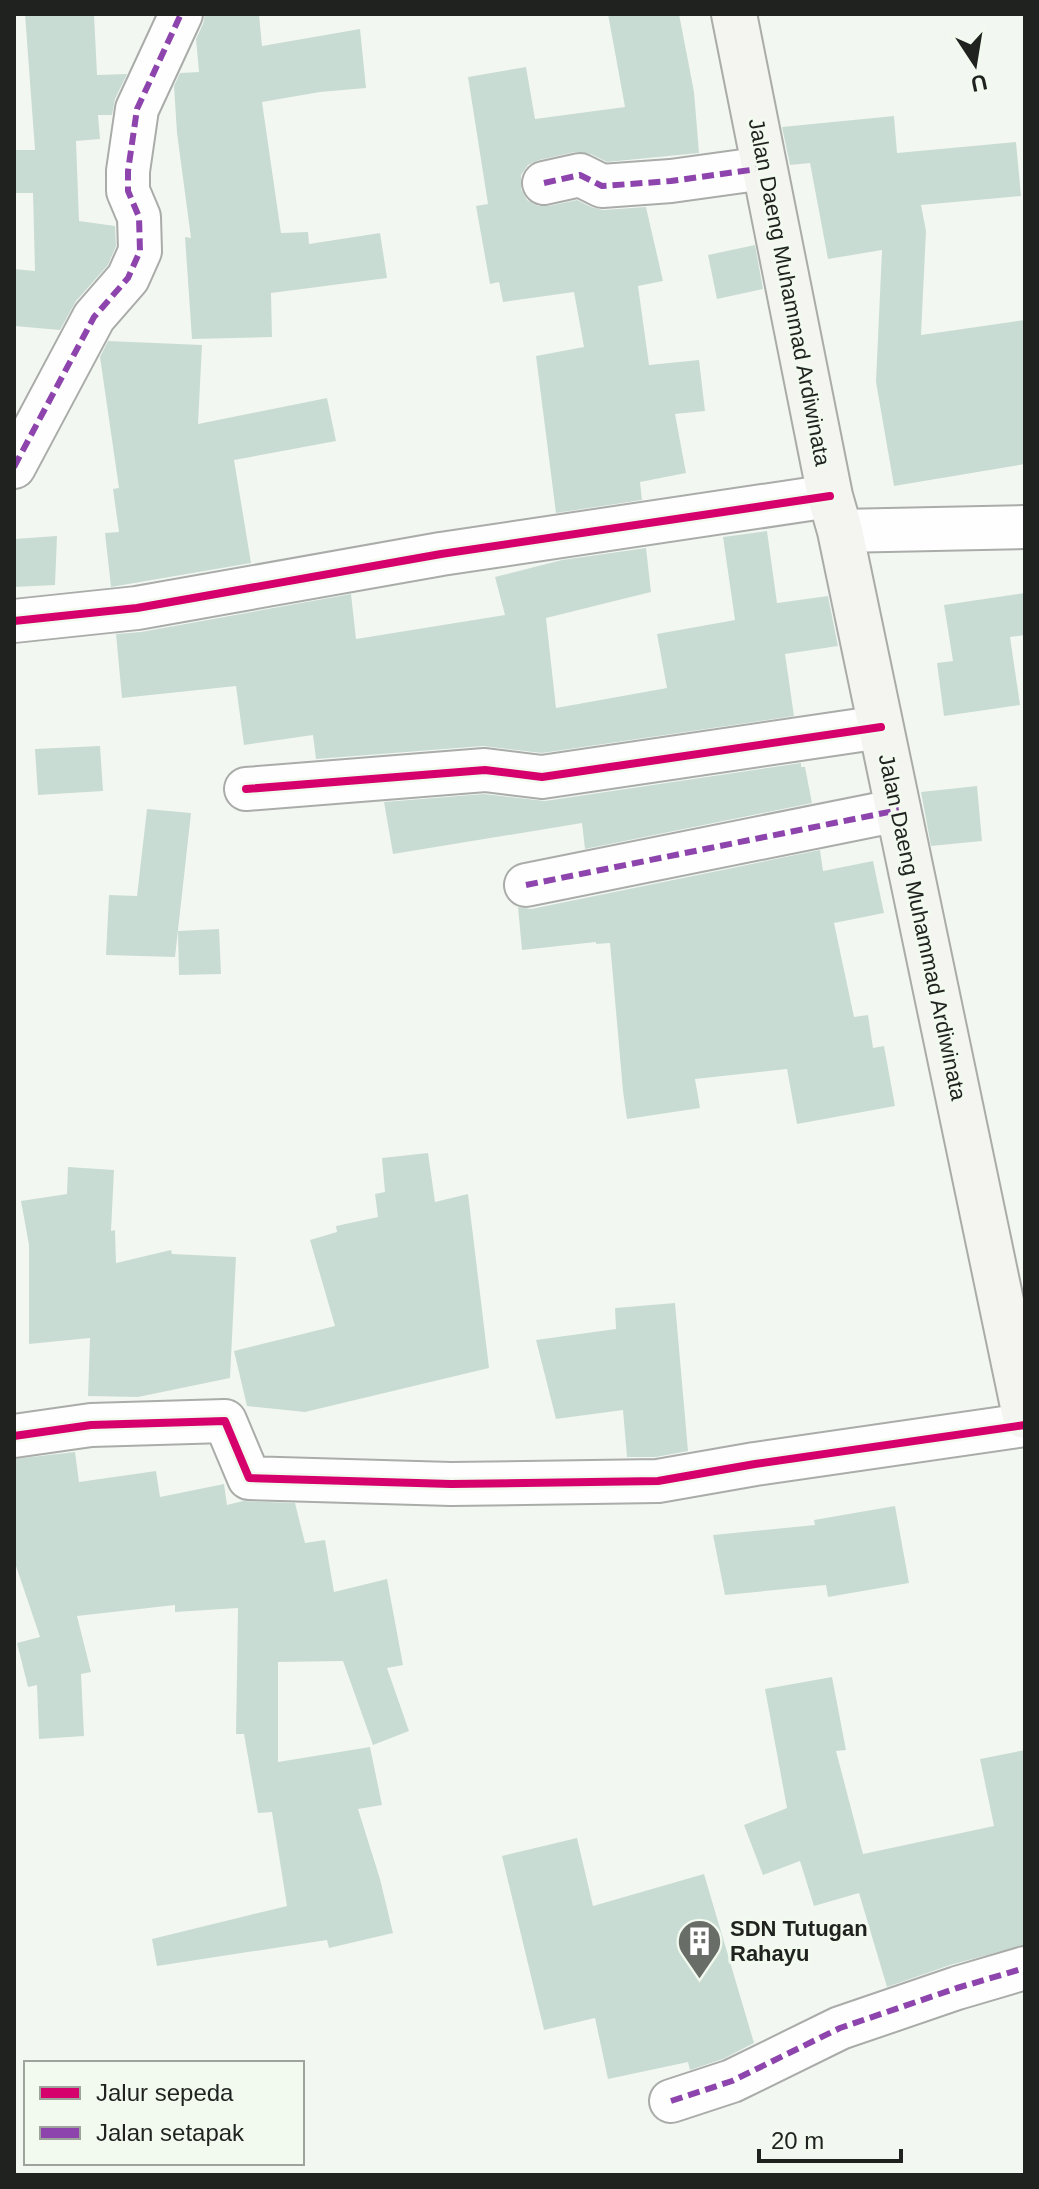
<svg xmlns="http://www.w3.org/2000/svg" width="1039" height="2189" font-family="Helvetica,sans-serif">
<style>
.building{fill:#c9dcd3}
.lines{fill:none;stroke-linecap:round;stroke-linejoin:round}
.street-casing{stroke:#a9aca8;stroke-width:46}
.secondary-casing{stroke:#a9aca8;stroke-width:48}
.street{stroke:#fdfefd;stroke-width:42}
.secondary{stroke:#f4f4f0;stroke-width:44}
.quiet{stroke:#8e44ad;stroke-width:6;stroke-dasharray:12 6;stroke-linecap:butt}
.cycleway-casing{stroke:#f2faef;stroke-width:13}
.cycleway{stroke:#d6006c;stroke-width:8}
.labels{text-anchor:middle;stroke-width:6;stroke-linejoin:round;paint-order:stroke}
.street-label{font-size:22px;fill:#1f221e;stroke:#f2faef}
.poi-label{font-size:22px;font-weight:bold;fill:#1f221e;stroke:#f2faef;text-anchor:start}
</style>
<rect width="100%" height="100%" fill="#f3f7f2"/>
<g class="building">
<polygon points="25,14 94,14 97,75 127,74 115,99 112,115 98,115 100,139 76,141 79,221 115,226 116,246 108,265 76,301 60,330 14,326 14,269 35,271 33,193 14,193 14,150 35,150"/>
<polygon points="205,14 259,14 262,46 360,29 366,88 320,92 262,102 281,233 308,232 309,244 380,233 387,278 271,293 272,337 192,339 185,237 191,238 177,133 174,86 180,73 199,72 196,39 203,24"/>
<polygon points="608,14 679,14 694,92 699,153 607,162 591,154 575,152 539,160 528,165 521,175 521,189 527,200 538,206 549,206 577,200 591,207 603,210 646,207 663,281 638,286 649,365 699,360 705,411 675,414 686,473 640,482 642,500 556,513 536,356 584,347 574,292 503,302 499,282 490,284 476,206 488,204 468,77 526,67 535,119 625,107"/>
<polygon points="894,116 897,153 1016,142 1021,196 921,205 926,231 921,335 1025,320 1025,464 894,486 876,382 882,250 828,259 810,163 790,165 782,127"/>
<polygon points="755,245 763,289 717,299 708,255"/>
<polygon points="108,341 202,345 198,424 327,398 336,441 234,460 251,563 111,587 105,533 119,532 113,489 119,488 100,357"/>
<polygon points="767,531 777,603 828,596 838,646 785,654 794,716 542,753 483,746 316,759 313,735 244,745 236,686 122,698 116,634 141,632 351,594 356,639 505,615 495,577 562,560 646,548 651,592 546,618 556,708 667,688 657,634 735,620 723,537"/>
<polygon points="57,536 55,585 14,587 14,539"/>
<polygon points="1025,593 1025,635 1010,637 1020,705 944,716 937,663 953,661 944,605"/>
<polygon points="100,746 103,791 38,795 35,749"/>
<polygon points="801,763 801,767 805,767 812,803 585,849 582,823 393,854 384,802 484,794 545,801"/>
<polygon points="977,786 982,841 931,846 921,792"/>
<polygon points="147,809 191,813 175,957 106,955 109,895 137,896"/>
<polygon points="820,850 823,871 873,861 884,913 834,923 854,1017 868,1015 873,1048 884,1046 895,1106 797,1124 787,1069 695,1079 700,1108 627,1119 623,1091 610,943 596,944 596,942 522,950 518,907 531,909"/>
<polygon points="219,929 221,974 179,975 178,931"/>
<polygon points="428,1153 435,1202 468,1194 489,1368 305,1412 247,1406 234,1351 335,1326 310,1240 337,1232 336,1226 378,1217 375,1194 385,1192 382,1158"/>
<polygon points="68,1167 114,1170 111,1231 115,1230 116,1263 171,1250 172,1254 236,1257 230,1378 138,1397 88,1396 90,1338 29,1344 29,1245 21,1201 67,1194"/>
<polygon points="675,1303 688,1451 656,1457 627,1457 623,1410 556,1419 536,1340 616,1329 615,1308"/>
<polygon points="75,1452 79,1482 156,1471 160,1497 224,1484 227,1505 243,1501 295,1503 305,1543 325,1540 334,1592 387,1579 403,1665 387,1668 409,1731 373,1745 343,1661 278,1662 278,1762 370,1747 382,1805 358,1809 380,1879 393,1933 329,1948 327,1940 157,1966 152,1939 287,1906 272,1812 258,1813 244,1734 236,1734 238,1608 175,1612 175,1605 77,1616 91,1672 81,1674 84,1736 39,1739 37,1685 28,1687 17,1643 40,1637 14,1560 14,1459"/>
<polygon points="895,1506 909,1583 828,1597 826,1585 725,1595 713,1535 815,1525 814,1520"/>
<polygon points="832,1677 846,1750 836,1751 863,1854 994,1826 980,1759 1025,1750 1025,1945 950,1965 887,1987 859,1893 814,1906 800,1861 763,1875 744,1825 787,1808 765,1689"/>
<polygon points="577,1838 593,1906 704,1874 754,2043 723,2059 690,2070 688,2062 608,2079 595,2018 544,2030 502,1856"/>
</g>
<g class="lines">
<defs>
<g id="street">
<polyline points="544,183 580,175 602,186 671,181 765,168"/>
<polyline points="14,467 94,317 128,278 140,251 139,217 128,191 128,171 137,109 181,14"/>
<polyline points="840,531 1025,527"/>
<polyline points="14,621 137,608 441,554 830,496"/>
<polyline points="246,789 485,770 542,777 881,727"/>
<polyline points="526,885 899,810"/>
<polyline points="14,1436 91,1425 225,1421 249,1478 451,1484 658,1481 755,1464 1025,1425"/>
<polyline points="671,2101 732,2081 840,2028 957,1988 1025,1968"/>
</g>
<polyline id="secondary" points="734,14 830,496 840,531 1025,1416"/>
</defs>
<use href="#street" class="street-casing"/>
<use href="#secondary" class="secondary-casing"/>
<use href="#street" class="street"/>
<use href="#secondary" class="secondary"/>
<g class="quiet">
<polyline points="544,183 580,175 602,186 671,181 765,168"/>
<polyline points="14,467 94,317 128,278 140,251 139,217 128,191 128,171 137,109 181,14"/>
<polyline points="526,885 899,810"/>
<polyline points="671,2101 732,2081 840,2028 957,1988 1025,1968"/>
</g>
<defs>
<g id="cycleway">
<polyline points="14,621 137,608 441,554 830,496"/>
<polyline points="246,789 485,770 542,777 881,727"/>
<polyline points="14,1436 91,1425 225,1421 249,1478 451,1484 658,1481 755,1464 1025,1425"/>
</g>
</defs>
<use href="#cycleway" class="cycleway-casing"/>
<use href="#cycleway" class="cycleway"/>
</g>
<defs>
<symbol id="building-pin" viewBox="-11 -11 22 30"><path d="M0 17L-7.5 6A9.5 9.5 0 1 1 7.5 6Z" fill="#696d68" stroke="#f2faef"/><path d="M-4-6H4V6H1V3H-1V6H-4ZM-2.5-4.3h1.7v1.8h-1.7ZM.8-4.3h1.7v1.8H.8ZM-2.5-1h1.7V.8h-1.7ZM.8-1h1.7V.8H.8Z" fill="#fff"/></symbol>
</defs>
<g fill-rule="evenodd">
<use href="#building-pin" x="674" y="1916" width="51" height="69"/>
</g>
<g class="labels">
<g class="street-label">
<text transform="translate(790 292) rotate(79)" y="8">Jalan Daeng Muhammad Ardiwinata</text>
<text transform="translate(923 927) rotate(78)" y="8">Jalan Daeng Muhammad Ardiwinata</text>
</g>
<g class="poi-label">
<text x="730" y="1936">SDN Tutugan<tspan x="730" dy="25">Rahayu</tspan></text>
</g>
</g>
<rect width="1039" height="2189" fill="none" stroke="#1f221e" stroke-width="32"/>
<rect x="24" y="2061" width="280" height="104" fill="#f2faef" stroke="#9ea49b" stroke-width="2"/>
<rect x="40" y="2087" width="40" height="12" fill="#d6006c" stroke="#9ea49b" stroke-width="2"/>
<text x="96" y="2101" font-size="24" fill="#1f221e">Jalur sepeda</text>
<rect x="40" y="2127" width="40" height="12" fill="#8e44ad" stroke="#9ea49b" stroke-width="2"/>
<text x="96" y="2141" font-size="24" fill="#1f221e">Jalan setapak</text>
<g transform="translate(975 64) rotate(168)" stroke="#f2faef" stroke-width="6" paint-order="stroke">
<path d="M0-6L14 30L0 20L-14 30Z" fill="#1f221e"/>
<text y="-12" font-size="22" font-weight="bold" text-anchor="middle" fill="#1f221e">U</text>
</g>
<path d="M759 2149v12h142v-12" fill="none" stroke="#1f221e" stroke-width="4"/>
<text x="771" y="2149" font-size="24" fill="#1f221e" stroke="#f2faef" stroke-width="6" paint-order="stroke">20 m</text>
</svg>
